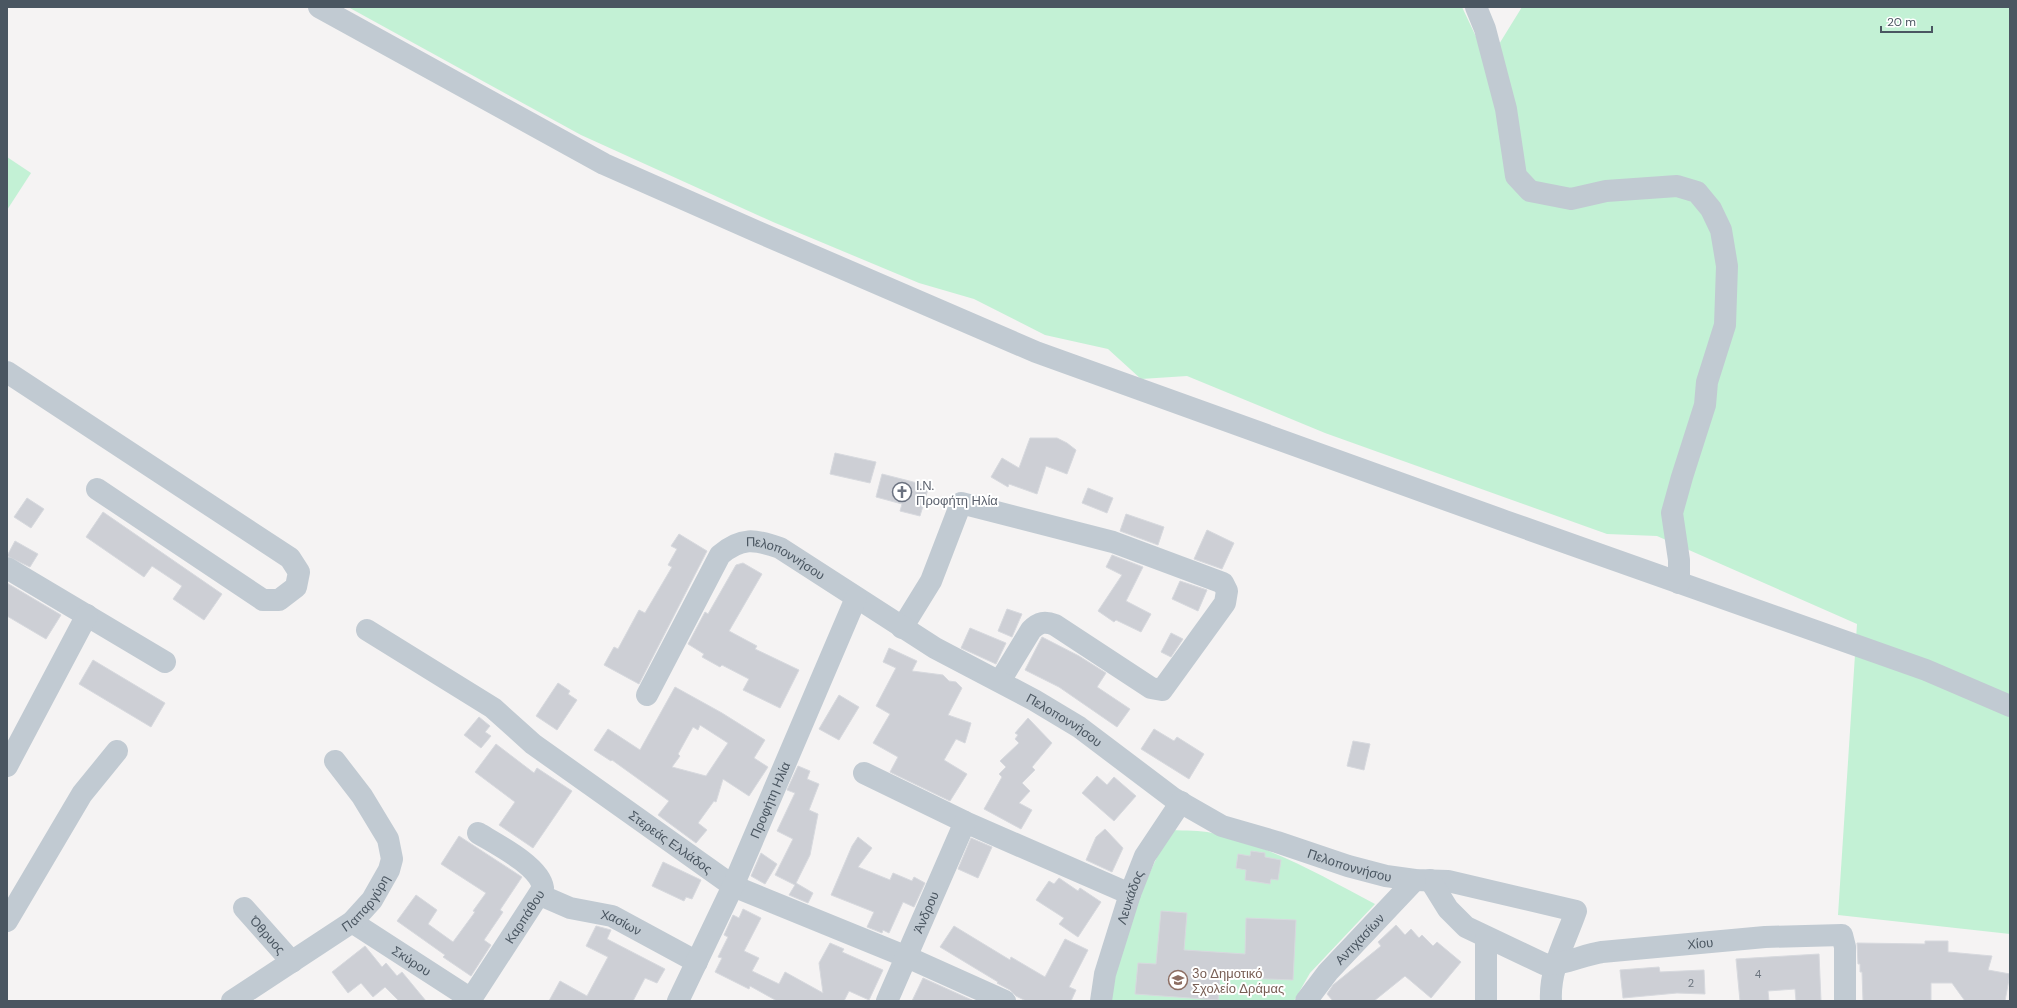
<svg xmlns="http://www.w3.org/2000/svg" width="2017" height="1008" font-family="'DM Sans',sans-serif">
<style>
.green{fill:#c3f1d5}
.building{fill:#cdcfd5;stroke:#d7d9de;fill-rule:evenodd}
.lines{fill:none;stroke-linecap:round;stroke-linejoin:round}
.minor{stroke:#c1cad2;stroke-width:22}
.labels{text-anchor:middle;stroke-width:4;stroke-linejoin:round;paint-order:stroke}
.number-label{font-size:11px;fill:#6b747e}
.worship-label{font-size:13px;fill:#5b616d;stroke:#fff;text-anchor:start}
.street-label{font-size:13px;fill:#4a5661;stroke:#fff}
.education-label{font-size:13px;fill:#785e54;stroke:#fff;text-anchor:start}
</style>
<rect width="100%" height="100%" fill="#f5f3f3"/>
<g class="green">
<polygon points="348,7 1462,7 1488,62 1522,7 2010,7 2010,934 1838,915 1857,624 1657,536 1607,534 1325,433 1187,376 1141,379 1108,349 1045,335 974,299 919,283 773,222 581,135"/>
<polygon points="7,157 31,173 7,210"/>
<path d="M1172 830C1185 831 1200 830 1212 833 1271 846 1322 876 1375 904L1310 973 1294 1001H1108L1129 919 1161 848Z"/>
</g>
<g class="building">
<polygon points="1030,438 1057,438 1067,443 1076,450 1067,474 1046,466 1037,494 1009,484 1008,487 991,477 1002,458 1019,468"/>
<polygon points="835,453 876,462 870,483 830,474"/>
<polygon points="882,474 929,486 920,516 900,511 902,504 876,497"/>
<polygon points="1088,488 1113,498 1107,513 1082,503"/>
<polygon points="27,498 44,509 31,528 14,517"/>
<polygon points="103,512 222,594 204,620 173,599 182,586 152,566 144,577 86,537"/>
<polygon points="1126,514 1164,527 1158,545 1120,531"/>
<polygon points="1207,530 1234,543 1222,569 1194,559"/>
<polygon points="679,534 707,551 639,684 604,665 614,647 618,649 639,610 645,613 672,567 668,565 677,549 671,546"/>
<polygon points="15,541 38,554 30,567 7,556"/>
<polygon points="1112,555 1143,567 1126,601 1151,614 1141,632 1116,620 1114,622 1098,611 1122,575 1106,567"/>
<polygon points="743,563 762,574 729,631 757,646 755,649 799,670 780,708 743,690 749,679 722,665 720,667 702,657 704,654 688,644 705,612 708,614 736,565"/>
<polygon points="1180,581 1207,590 1198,611 1172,599"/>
<polygon points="7,583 61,615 46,639 7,616"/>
<polygon points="1007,609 1022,614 1012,637 998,631"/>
<polygon points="970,628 1006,643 996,664 961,648"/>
<polygon points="1171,633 1183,639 1171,657 1161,652"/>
<polygon points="1042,637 1079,656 1106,673 1097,687 1130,709 1117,727 1059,687 1025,670"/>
<polygon points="889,648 917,661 912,671 943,675 949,681 956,682 962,688 948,715 971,723 965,743 956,739 944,760 967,774 950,801 890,772 898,757 873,743 890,714 876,706 896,668 883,662"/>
<polygon points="93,660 165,703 151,727 79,684"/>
<polygon points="558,683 570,691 568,694 577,700 557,730 536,716"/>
<path d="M675 687 722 713 765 740 754 758 768 767 749 796 723 779 716 802 714 801 698 823 707 830 696 843 658 815 669 801 612 760 611 761 594 750 608 729 640 750ZM700 725 728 743 706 776 672 767 680 756 678 754 693 727 698 730Z"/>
<polygon points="839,695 859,707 839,740 819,729"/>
<polygon points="479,717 490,726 485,732 491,736 481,748 464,735"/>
<polygon points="1028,718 1052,743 1032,767 1035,770 1022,783 1030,791 1019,803 1032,810 1021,829 984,809 1002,777 999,774 1006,767 1000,761 1019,743 1015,739 1018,735 1015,733"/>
<polygon points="1154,729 1174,741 1177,737 1204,754 1189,779 1141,749"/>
<polygon points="1353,741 1370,744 1364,770 1347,766"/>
<polygon points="496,744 534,773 537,768 572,791 533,848 499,825 515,802 475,772"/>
<polygon points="798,766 810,771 807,779 819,784 809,810 818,814 810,855 796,883 813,893 808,903 789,895 795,885 775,875 793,839 777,831 795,793 787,790"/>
<polygon points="1097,776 1107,785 1114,777 1136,796 1114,821 1082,793"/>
<polygon points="1105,829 1123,848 1112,872 1086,860 1096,837"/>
<polygon points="459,836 522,877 500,910 503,912 484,940 491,945 471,976 443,957 445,955 397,921 416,895 437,910 428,924 453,942 475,912 473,911 486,893 441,864"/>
<polygon points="858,837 872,848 858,867 890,880 893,873 912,881 914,877 925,883 914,907 903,902 889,933 883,930 882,933 867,927 874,912 831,895 852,846"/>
<polygon points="971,838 992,847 978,878 958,869"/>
<polygon points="1251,851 1265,853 1265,857 1281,860 1278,880 1271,879 1270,884 1245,880 1246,870 1236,868 1238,854 1250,856"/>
<polygon points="761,853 777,864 765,884 751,876"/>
<polygon points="663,862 701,880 692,899 686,897 684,901 652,886"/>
<polygon points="1059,878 1078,891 1080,888 1101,902 1078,937 1059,924 1064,918 1036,900 1049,881 1054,884"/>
<polygon points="743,909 761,918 744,951 759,958 752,971 779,984 785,972 823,993 819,963 830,943 844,949 842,952 883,970 869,1000 849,991 844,1001 777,1001 750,986 749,989 715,972 722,958 718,957 728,937 724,935 733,915 739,918"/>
<polygon points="1161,911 1187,913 1184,950 1245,954 1246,918 1296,920 1293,980 1220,977 1218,1000 1135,994 1138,963 1156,964"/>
<polygon points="1396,925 1405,935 1411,929 1419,938 1422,935 1433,946 1437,942 1461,962 1431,998 1405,976 1374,1001 1333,1001 1327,994 1333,985 1381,946 1378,942"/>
<polygon points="596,926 611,930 607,939 665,969 657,983 645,978 633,1001 549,1001 560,981 587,996 608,957 586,946"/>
<polygon points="954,926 1010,960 1011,957 1045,977 1065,939 1088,950 1069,987 1076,990 1071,1001 1026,1001 1016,996 1010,990 997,983 998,982 940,947"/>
<polygon points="1925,941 1948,941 1948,952 1992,956 1988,970 2010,974 2005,1001 1965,1001 1952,983 1931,983 1931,1001 1863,1001 1862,972 1860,972 1860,964 1858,964 1857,943 1925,944"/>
<polygon points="365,946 382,967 386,963 397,976 402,972 426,1001 399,1001 385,987 373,997 361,983 348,993 332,972"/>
<polygon points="1819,954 1821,1001 1796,1001 1795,989 1768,991 1769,1001 1740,1001 1736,959"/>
<polygon points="1659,967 1660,972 1704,970 1705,994 1677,993 1623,998 1620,970"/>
<polygon points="923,978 974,1001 912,1001"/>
</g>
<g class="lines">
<g class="minor">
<polyline points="319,7 604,164 758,232 1036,352 1505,521 1926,670 2010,706"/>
<polyline points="1476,7 1485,29 1506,109 1516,176 1530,191 1571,199 1606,191 1677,186 1697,192 1711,209 1721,230 1727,266 1725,325 1707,382 1705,405 1682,477 1672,513 1679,560 1679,583"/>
<polyline points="7,372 290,558 299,572 296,587 279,600 263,600 97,489"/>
<polyline points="7,568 165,662"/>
<path d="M902 628 931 581 961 503 1113 542 1223 583 1227 591 1225 603 1162 690 1151 688 1055 625C1045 621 1039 622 1031 630L1000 681"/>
<path id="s1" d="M367 630 493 708 533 744 733 886 907 957 1005 1001"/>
<path id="s2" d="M647 695 720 555C741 537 755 539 780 548L935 648 1034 700 1079 727 1173 798 1222 826 1277 842 1348 866 1386 876 1415 880 1448 881 1576 911C1566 940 1549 969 1551 1001"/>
<polyline points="7,766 87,615"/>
<polyline points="864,773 965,822 1130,894"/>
<path id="s3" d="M1430 880 1448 909 1466 927 1544 964C1562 966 1582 955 1602 952L1765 937 1842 935 1845 947V1001"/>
<path id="s4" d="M540 895 570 908 612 916 697 962"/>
<path id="s5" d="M244 908 292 962"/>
<polyline points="7,921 82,794 117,751"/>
<path id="s6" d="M352 922 471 999 543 888C540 866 496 844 478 833"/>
<path id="s7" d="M232 1001 352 922 372 900 389 870 392 859 388 839 362 796 335 761"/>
<path id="s8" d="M678 1001 733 886 856 598"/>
<path id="s9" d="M887 1001 965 822"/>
<path id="s10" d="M1101 1001 1105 974 1130 894 1145 856 1181 802"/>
<path id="s11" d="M1306 1001 1328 972 1415 880"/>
<polyline points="1486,1001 1486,938"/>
</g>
</g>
<defs>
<symbol id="church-ring" viewBox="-11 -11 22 22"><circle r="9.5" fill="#fff" stroke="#6b7280" stroke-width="1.5"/><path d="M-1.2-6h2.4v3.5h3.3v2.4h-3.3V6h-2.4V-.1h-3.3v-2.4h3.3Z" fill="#6b7280"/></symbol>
<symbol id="school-ring" viewBox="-11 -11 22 22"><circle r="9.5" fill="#fff" stroke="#8d6e63" stroke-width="1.5"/><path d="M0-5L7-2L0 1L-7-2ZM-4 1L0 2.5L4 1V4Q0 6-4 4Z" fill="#8d6e63"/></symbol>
</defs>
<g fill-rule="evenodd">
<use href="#church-ring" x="891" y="481" width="22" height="22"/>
<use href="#school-ring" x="1167" y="969" width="22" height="22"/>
</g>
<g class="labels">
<g class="number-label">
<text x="1758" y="978">4</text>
<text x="1691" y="987">2</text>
</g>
<g class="worship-label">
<text x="916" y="490">Ι.Ν.<tspan x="916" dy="15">Προφήτη Ηλία</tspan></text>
</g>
<g class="street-label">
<text dy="5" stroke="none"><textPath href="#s2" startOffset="231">Πελοποννήσου</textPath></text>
<text dy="5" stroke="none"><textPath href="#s2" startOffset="555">Πελοποννήσου</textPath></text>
<text dy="5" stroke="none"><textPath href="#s8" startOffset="221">Προφήτη Ηλία</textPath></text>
<text dy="5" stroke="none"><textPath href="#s1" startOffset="371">Στερεάς Ελλάδος</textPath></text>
<text dy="5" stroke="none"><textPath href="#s2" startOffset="879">Πελοποννήσου</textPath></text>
<text dy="5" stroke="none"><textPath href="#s10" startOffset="108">Λευκάδος</textPath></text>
<text dy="5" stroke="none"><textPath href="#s7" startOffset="167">Παπαργύρη</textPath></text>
<text dy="5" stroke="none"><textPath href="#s9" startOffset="97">Άνδρου</textPath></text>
<text dy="5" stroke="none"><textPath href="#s6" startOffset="240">Καρπάθου</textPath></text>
<text dy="5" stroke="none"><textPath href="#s4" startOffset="86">Χασίων</textPath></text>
<text dy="5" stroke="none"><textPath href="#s5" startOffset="36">Όθρυος</textPath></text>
<text dy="5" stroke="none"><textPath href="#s11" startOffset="82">Αντιχασίων</textPath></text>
<text dy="5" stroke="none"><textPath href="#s3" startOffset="304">Χίου</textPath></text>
<text dy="5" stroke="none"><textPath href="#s6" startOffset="71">Σκύρου</textPath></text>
</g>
<g class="education-label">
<text x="1192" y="978">3ο Δημοτικό<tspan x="1192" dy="15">Σχολείο Δράμας</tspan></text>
</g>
</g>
<rect width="2017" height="1008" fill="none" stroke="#4a5661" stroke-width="16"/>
<path d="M1881 26v6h51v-6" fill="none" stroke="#4a5661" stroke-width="2"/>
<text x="1887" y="26" font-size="12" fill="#4a5661" stroke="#ffffff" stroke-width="3" paint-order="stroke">20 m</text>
</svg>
